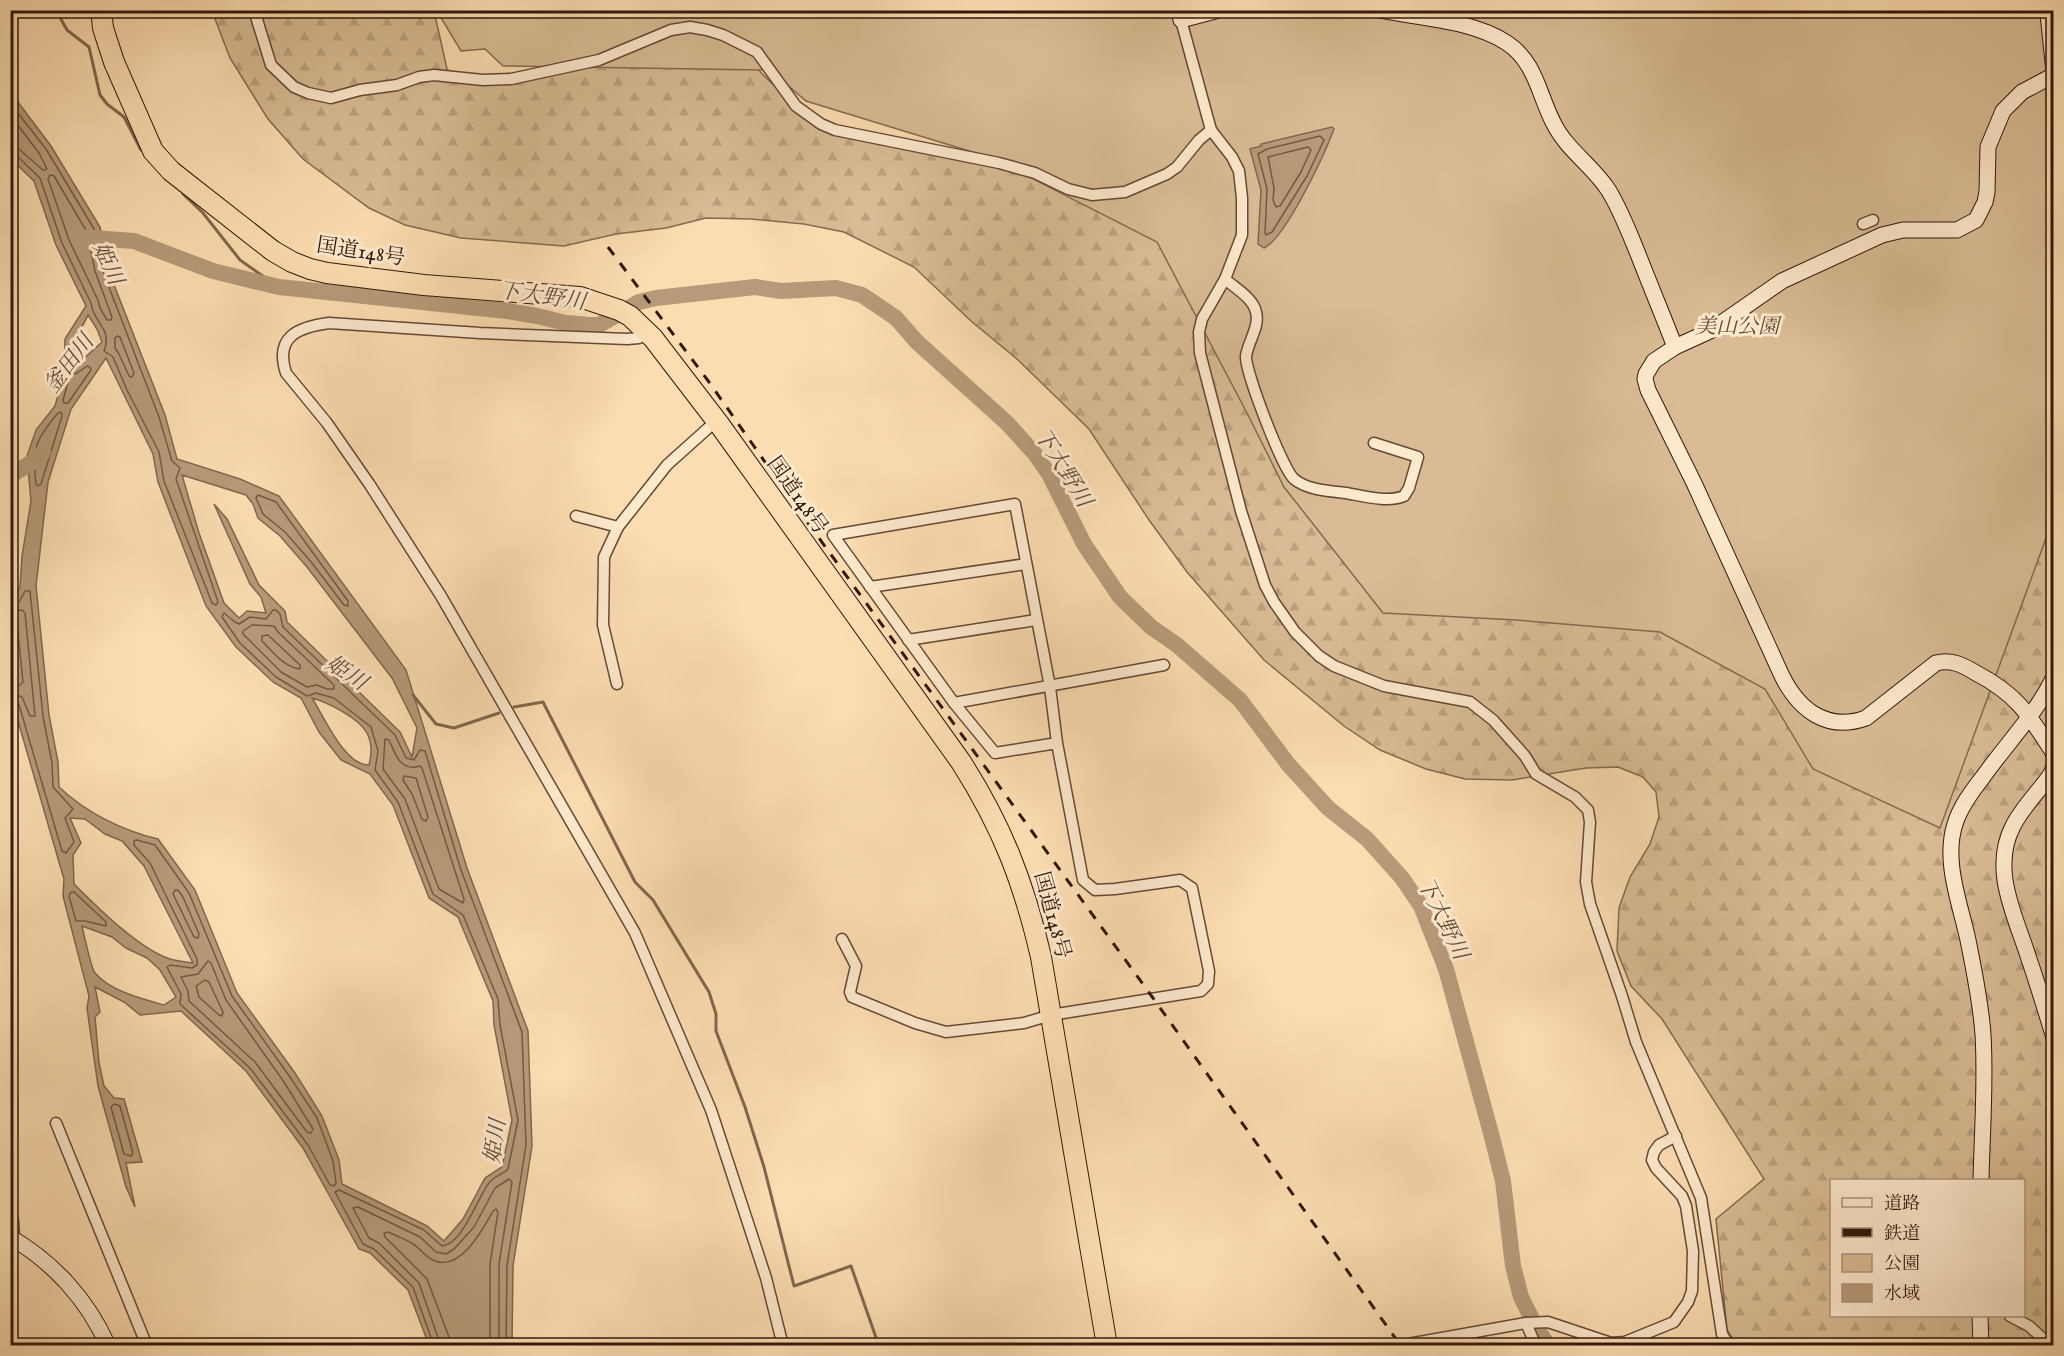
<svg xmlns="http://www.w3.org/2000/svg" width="2064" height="1356" font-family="'IM FELL English','Noto Serif JP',serif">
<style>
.forest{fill:url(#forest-firs);stroke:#856a51;stroke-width:1.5;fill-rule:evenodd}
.park{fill:#d9bc95;stroke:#856a51;stroke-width:1.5}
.water{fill:#b79a79;stroke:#81664e;stroke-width:1.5;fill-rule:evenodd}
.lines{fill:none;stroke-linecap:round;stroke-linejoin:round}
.shore{stroke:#745943;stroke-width:1.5}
.stream{stroke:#81664e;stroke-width:3}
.river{stroke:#b79a79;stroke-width:16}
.street-casing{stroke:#644936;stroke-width:13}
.secondary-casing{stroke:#31180d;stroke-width:17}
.highway-casing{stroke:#31180d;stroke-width:22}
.street{stroke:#fde9cc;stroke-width:10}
.secondary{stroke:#fde9cc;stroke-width:15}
.highway{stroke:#fcddb1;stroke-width:20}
.rail{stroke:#31180d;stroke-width:3;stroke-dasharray:10 10;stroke-linecap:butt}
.labels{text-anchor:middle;stroke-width:6;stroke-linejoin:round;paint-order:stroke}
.street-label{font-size:21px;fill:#31180d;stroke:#fde9cc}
.park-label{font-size:21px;font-style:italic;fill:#634936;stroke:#fde9cc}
.water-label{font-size:22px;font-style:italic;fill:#674c38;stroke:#fde9cc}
</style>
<defs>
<pattern id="forest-firs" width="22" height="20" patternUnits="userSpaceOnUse" patternTransform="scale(1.5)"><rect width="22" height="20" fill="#d9bc95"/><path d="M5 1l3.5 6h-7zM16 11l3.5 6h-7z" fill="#bba17f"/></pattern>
</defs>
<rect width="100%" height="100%" fill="#fcddb1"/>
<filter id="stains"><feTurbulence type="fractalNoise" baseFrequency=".00333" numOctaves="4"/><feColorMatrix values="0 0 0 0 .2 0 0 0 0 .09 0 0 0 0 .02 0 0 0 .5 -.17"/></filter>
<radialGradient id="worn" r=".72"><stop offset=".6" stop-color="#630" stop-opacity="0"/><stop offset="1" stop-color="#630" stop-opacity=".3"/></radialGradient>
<path class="forest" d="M1498 10 2053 111V1345H1737L1727 1330 1716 1219 1764 1179 1662 1019 1631 986 1617 951 1619 908 1630 877 1650 844 1659 817 1656 792 1643 777 1618 767 1586 768 1512 780 1465 779 1426 769 1380 750 1344 726 1264 660 1187 572 1149 520 1089 429 1017 359 971 321 914 267 844 232 804 224 751 219 706 218 666 228 616 234 564 246 461 238 405 225 369 208 303 159 268 119 230 58 212 11H434L447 69 462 80 491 84 662 39 750 62 816 126 1005 169ZM1832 1180H2024V1316H1832Z"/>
<polygon class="park" points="437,11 2053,11 2053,519 1940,828 1813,769 1765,689 1660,632 1516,620 1383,613 1284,487 1247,413 1157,242 992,158 806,101 770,70 503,66 485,49 461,51"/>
<g class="water">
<path d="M11 93 51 146 100 227 107 267 165 415 177 459 240 479 279 496 406 670 467 868 528 1031 532 1146 513 1266 512 1345H429L408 1290 370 1253 359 1249 303 1148 246 1071 181 1011 140 1015 124 1002 95 987 100 1012 95 1017 99 1063 104 1086 114 1098 124 1099 142 1162 126 1163 135 1207 126 1187 98 1086 87 1008 89 996 63 896 64 879 11 697V594L14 600 20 587 22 556 31 501 27 456 36 430 55 406 64 373 65 339 86 306 56 245 34 181 11 159ZM88 315 97 329 102 342 72 369C73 349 78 332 88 315ZM106 358 153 454 158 482 206 606 236 647 273 682 301 698 319 732 341 760 370 774 393 805 429 898 458 917 493 1001 494 1025 512 1120 502 1167 485 1178 463 1219 444 1241 427 1226 342 1184 339 1160 322 1116 295 1073 237 993 195 890 158 839C123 831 85 812 59 787L58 762 49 715 36 586 48 482 71 409ZM182 475 246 495 253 504 258 518 280 536 307 567 392 678 417 728 412 757 400 732 287 622 285 611 259 585 227 519 214 504 250 584 261 597 266 613 247 611 239 618 224 603 199 533ZM312 698C327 702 359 718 367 733 372 743 372 754 369 765 345 766 324 717 312 698ZM70 818 85 819 105 834 122 841 144 866 193 963C185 962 177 961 170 959 139 949 97 907 74 884L73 855 81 843ZM82 926 112 937 126 948 147 958 160 970 176 997 164 1005C142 999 110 991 95 973 91 968 84 934 82 926Z"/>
<path d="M1332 127 1334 129C1325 153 1286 238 1264 248L1258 244 1261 190 1250 149 1261 146V144Z"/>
</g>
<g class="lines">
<g class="shore">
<path d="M10 103 46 149 94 229 102 269 159 417 172 461 180 468 176 479 218 602 216 605 212 603 164 481 159 452 127 390 113 357 104 351C113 328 93 323 91 303L62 243 40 178 17 156 10 155"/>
<polyline points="10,115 39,153 47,169 43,170 20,150 10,147"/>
<polygon points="1320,136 1324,140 1307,176 1272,232 1266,235 1265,233 1267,189 1258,154 1267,149"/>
<polygon points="1308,147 1311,150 1301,172 1280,206 1276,207 1273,200 1274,188 1268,157"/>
<polygon points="50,175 54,176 87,232 95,271 112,317 111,320 107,320 100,308 98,300 69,240 48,179"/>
<polygon points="117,336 120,337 134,373 132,377 129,376 119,354 115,348 115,338"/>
<polygon points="87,366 90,367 91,370 68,403 64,403 63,400 70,375 77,373"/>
<path d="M61 412 62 416 41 484 38 486 36 484C32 449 35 440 58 413Z"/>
<polygon points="258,495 276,502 348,601 348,606 344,605 312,563 285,532 263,514 256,498"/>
<polyline points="10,604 18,604 25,591 30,591 43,716 52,763 53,787 73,809 65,818 74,842 66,853 62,851 19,705 16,701 10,700"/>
<polyline points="10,612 22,610 25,613 35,716 30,716 22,697 10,693"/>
<polyline points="10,621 17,624 23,682 20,685 10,684"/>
<polygon points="252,625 274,626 278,632 334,685 334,689 327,689 317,685 307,687 281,672 243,634 243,631"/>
<path d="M268 635 300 665V669C285 668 272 651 262 641V636Z"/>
<path d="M385 739 389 740C396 755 400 772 420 766L422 768 464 899 463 903 439 889 405 799 383 769Z"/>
<polygon points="404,776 416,778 428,817 426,821 422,819 412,794 403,780"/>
<polygon points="137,840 155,845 189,893 232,996 290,1077 317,1118 333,1161 336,1183 334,1186 330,1185 308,1145 250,1068 180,1004 181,994 167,967 170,965 192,968 197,965 197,959 150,863 134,845 134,841"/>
<polygon points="175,890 178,890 183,897 199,934 198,938 194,937 173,894"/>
<polygon points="71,892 74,892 106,922 106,926 85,921 76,921 69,896"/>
<polygon points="208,961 211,963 226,1000 284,1082 313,1129 311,1133 307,1132 255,1062 189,1001 188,991 181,977 198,974"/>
<polygon points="205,980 209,982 223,1012 222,1016 219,1015 199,997 196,986"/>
<polygon points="114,1104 120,1106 133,1153 131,1156 124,1154 111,1107"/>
<path d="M434 1346 413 1287 374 1249 363 1244 335 1192 339 1190 424 1230 442 1246C463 1244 477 1198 489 1183 493 1177 502 1175 508 1169L518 1120 500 1025 498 999 463 915 433 894 398 802 375 770 378 751 371 727 334 698 316 693 307 696 276 677 240 643 222 617 224 613 235 622 239 624 250 617 266 619 273 610H276L280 614 283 627 395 735 406 758 414 760 420 750 425 751 461 870 522 1032 526 1145 507 1265 506 1346"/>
<polyline points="441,1346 419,1283 379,1243 369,1238 353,1208 358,1207 420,1237 436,1252 446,1254 454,1249 474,1227 495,1188 509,1179 512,1182 499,1264 499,1346"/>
<path d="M450 1346 449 1337 427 1279 385 1237 384 1233 388 1232C396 1236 406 1239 413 1244 421 1249 426 1258 435 1261 461 1271 483 1229 493 1211L496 1209 498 1212 490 1264V1346"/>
</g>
<g class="stream">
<polyline points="56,10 67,30 89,47 100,95 107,104 124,117 141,150"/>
<polyline points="183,194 203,213 240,260 277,286"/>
<polyline points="413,695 436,724 454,728 499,713"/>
<polyline points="514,707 543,702 635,882 653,900 709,992 716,1014 716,1031 745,1107 764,1167 794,1286 851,1266 879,1346"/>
</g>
<g class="river">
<polyline points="79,237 134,241 213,271 279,287 507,311 537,316 566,323 589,325 599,325 639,302 656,298 755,287 781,291 836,288 862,295 896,318 917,342 1007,423 1035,454 1049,474 1084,544 1120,597 1151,627 1177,645 1240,700 1288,764 1328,808 1367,839 1402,878 1421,906 1446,969 1492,1137 1503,1181 1513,1266 1521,1297 1537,1329 1549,1346"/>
<polyline points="10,476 40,457 43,452"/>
</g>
<defs>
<g id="street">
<polyline points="254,10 271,65 294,87 308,93 331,98 360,90 397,85 419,77 434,75 483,80 511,79 599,60 671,30 690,27 707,30 723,35 757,52 796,106 821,124 835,130 999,163 1035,173 1068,189 1092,195 1125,192 1167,174 1177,167 1199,140 1211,130"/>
<polyline points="1181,20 1211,130 1232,157 1239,171 1242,198 1242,235 1225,279 1202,319 1199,332 1200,353 1241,511 1265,585 1274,602 1295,632 1319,656 1334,666 1384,686 1470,702 1493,720 1525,756 1536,774 1575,797 1588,810 1590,822 1586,882 1590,904 1622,996 1636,1042 1701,1198 1722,1334 1729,1346"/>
<polyline points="1447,23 1449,10"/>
<polyline points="1863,224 1873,220"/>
<path d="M1225 279C1235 288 1253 298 1256 312 1260 326 1248 342 1246 356 1245 371 1282 468 1294 479 1307 490 1329 491 1346 493 1363 496 1388 503 1404 496L1409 488 1418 457 1374 443"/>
<path d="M646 331 639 338 627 339 480 333 329 323C299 327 274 336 286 373L327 423 370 485 441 596 635 933 711 1110 766 1278 783 1346"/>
<polyline points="576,516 618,527"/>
<polyline points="870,587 1026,564"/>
<polyline points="908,640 1036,620"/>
<polyline points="617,684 603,625 604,557 618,527 667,465 716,421"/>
<polyline points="954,703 1164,665"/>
<polyline points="842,939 856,966 850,992 852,997 915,1023 946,1032 1024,1023 1051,1015 1201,991 1208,984 1209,971 1192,888 1180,880 1115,889 1095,890 1083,880 1057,743 1050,687 1015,504 833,535 954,703 995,753 1057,743"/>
<polyline points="56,1123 147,1346"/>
<polyline points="10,1220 13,1221 14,1240 11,1242"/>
<polyline points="2010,1316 2029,1326 2051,1346"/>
<polyline points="1526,1323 1536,1346"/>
<polyline points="1397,1346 1526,1323 1548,1322 1611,1343 1625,1342 1674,1322 1688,1302 1692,1291 1693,1251 1686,1206 1682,1196 1656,1168 1652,1160 1654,1152 1659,1145 1676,1136"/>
</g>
<g id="secondary">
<polyline points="1179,10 1181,20 1219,10"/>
<path d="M1379 10C1419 18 1472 20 1507 43 1536 62 1539 96 1554 124 1567 150 1594 167 1609 191 1621 211 1629 232 1638 254 1650 285 1663 316 1675 347"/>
<polyline points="2048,14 2054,72"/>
<path d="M2054 75 2022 92 2003 111 1988 147 1987 192 1985 202 1976 220 1957 230H1903L1882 235 1782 281 1710 331 1675 347 1654 361 1646 374 1645 379 1648 390 1694 483 1782 676C1799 710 1827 732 1866 718L1936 663C1951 659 1963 665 1976 673 2018 695 2029 715 2054 754"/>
<path d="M2054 766 2051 774C2040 790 2021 809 2013 826 1990 870 2016 917 2029 959 2038 985 2046 1012 2054 1038"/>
<path d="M1981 1180C1982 1132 1986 1083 1983 1035 1981 1003 1974 971 1968 940 1960 903 1943 861 1955 824 1960 807 1972 791 1983 777 2007 743 2036 714 2054 677"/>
<path d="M10 1237C53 1262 88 1300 108 1346"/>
<polyline points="1980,1316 1981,1346"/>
</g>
<path id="highway" d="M101 10 103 28 114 62 153 151 171 171 273 251 292 262 310 269 327 273 424 285 580 297 619 310 630 316 653 338 719 424 961 762C1002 826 1024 883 1041 957L1107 1346"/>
</defs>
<use href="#street" class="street-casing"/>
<use href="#secondary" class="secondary-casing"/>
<use href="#highway" class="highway-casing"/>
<use href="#street" class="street"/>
<use href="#secondary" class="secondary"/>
<use href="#highway" class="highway"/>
<polyline class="rail" points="608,247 709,382 800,512 1153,998 1401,1346"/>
</g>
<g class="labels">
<g class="street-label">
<text transform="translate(361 251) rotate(9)" y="7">国道148号</text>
<text transform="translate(798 495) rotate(55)" y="7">国道148号</text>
<text transform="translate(1053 915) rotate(75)" y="7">国道148号</text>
</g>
<g class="park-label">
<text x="1737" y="333">美山公園</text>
</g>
<g class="water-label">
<text transform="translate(109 263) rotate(66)" y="8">姫川</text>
<text transform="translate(542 295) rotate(8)" y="8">下大野川</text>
<text transform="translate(68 363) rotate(-53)" y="8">釜田川</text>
<text transform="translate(1064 467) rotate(58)" y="8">下大野川</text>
<text transform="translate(347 672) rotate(33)" y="8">姫川</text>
<text transform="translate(1444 918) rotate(64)" y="8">下大野川</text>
<text transform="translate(494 1141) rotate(-82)" y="8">姫川</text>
</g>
</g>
<rect width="2064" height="1356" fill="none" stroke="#fcddb1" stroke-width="36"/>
<rect x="12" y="12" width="2040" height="1332" fill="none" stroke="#31180d" stroke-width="3"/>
<rect x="18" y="18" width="2028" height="1320" fill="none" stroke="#31180d" stroke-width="1.5"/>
<rect x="1830" y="1179" width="195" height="138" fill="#fde9cc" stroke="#ab9580" stroke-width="1.5"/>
<rect x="1842" y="1198" width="30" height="9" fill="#fde9cc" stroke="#ab9580" stroke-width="1.5"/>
<text x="1884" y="1209" font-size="18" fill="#31180d">道路</text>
<rect x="1842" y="1228" width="30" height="9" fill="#31180d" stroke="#ab9580" stroke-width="1.5"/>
<text x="1884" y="1239" font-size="18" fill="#31180d">鉄道</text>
<rect x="1842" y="1254" width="30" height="18" fill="#d9bc95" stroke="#ab9580" stroke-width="1.5"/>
<text x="1884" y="1269" font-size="18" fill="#31180d">公園</text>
<rect x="1842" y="1284" width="30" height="18" fill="#b79a79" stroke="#ab9580" stroke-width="1.5"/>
<text x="1884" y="1299" font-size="18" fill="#31180d">水域</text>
<rect width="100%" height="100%" filter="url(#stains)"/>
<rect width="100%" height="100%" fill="url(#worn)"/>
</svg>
